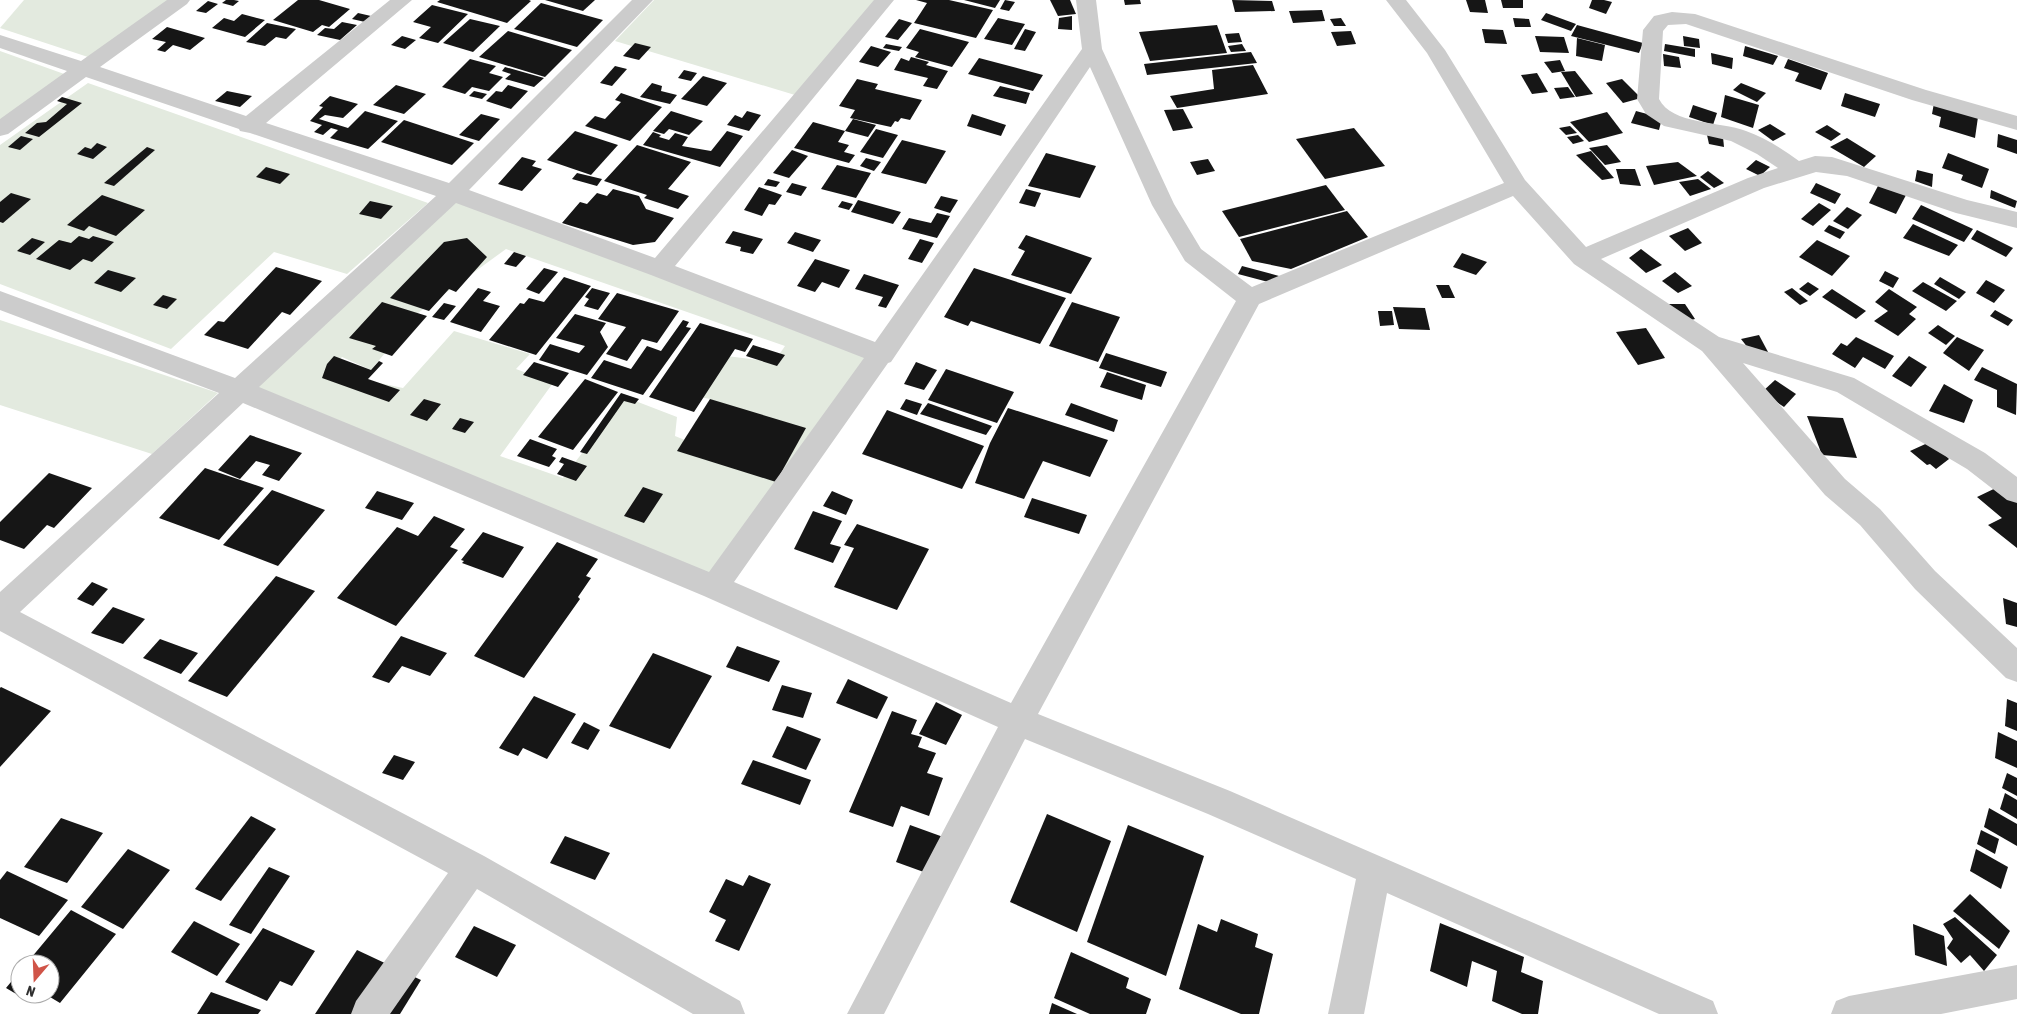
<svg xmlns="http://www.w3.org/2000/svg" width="2017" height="1014" font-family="'Asap Condensed',sans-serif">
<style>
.green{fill:#e3eadf;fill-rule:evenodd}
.building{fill:#161616}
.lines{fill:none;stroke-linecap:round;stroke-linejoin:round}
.street{fill:#ccc;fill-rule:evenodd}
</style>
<rect width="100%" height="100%" fill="#fff"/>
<g class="green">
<polygon points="24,0 170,0 91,58 0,28"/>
<polygon points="654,0 875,0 795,95 615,41"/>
<polygon points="0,51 67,75 0,122"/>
<polygon points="88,83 428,203 347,274 274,252 171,349 0,284 0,145"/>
<path d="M453 200 873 357 713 576 251 386ZM506 249 785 346 774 362 719 355 690 395 710 399 743 414 717 453 675 436 677 417 625 397 563 478 500 456 553 383 516 369 530 354 454 331 403 388 328 372 342 357 371 370 418 313Z"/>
<polygon points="0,320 218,393 152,454 0,405"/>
</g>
<g class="building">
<polygon points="226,0 234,0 239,1 233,6 222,3"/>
<polygon points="298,0 319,0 350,9 329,27 322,25 313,32 273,20"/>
<polygon points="440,0 529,0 531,1 507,23 437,2"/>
<polygon points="545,0 595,0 583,11"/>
<polygon points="916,0 949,0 993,10 976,38 914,23 927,3"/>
<polygon points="964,0 1000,0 995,8"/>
<polygon points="1005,0 1015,2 1009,11 1000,9"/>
<polygon points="1050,0 1070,0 1076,14 1058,16"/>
<polygon points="1124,0 1140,0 1141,4 1125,5"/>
<polygon points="1232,0 1272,1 1275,11 1235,12"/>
<polygon points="1466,0 1485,0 1488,13 1470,12"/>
<polygon points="1501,0 1523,0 1523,8 1503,8"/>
<polygon points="1592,0 1604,0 1612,2 1606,14 1589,8"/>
<polygon points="208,1 218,4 206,13 196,11"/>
<polygon points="541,3 603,20 577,47 514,29"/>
<polygon points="432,5 468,14 438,43 419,38 431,27 413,22"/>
<polygon points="1322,10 1325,21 1293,23 1289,11"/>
<polygon points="358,13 371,16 365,22 352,19"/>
<polygon points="1546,13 1576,24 1571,31 1541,20"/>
<polygon points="242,14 265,20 245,37 212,28 224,18 234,21"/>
<polygon points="1072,16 1072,30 1058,29 1059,18"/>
<polygon points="998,18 1025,24 1012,45 984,39"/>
<polygon points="1341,18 1346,26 1334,26 1330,19"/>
<polygon points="1513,18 1529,19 1531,27 1515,27"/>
<polygon points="470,19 500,26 473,52 443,43"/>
<polygon points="899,19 912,23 898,40 885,37"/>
<polygon points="342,22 357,25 340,40 317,35 325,28 334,29"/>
<polygon points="267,23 296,29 286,39 276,37 265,46 246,42"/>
<polygon points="1217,25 1227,53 1150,61 1139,32"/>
<polygon points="1577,25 1643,43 1639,53 1571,36"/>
<polygon points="167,27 205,38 190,50 173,45 165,52 157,50 166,42 152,39"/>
<polygon points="920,29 969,42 952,67 915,57 919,52 906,48"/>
<polygon points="1025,29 1036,32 1025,51 1014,49"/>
<polygon points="1482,29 1503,30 1507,44 1485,43"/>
<polygon points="508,31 572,50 545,77 479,57"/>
<polygon points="1351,31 1356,44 1337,46 1331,32"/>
<polygon points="1239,33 1242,42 1228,43 1225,34"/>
<polygon points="402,36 416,40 405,49 391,45"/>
<polygon points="1535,36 1564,37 1569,53 1540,52"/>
<polygon points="1683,36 1699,39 1700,48 1684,46"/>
<polygon points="1577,38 1605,45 1602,61 1576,56"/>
<polygon points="635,43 651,47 639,60 623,56"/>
<polygon points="886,44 902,47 899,51 883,48"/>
<polygon points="1242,44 1246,51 1231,52 1228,46"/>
<polygon points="1665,44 1695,49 1695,57 1664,51"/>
<polygon points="871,46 891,52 878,67 859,62"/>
<polygon points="1745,46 1778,56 1773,65 1743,56"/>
<polygon points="1251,52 1257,63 1147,75 1144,64"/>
<polygon points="1711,53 1733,58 1732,69 1712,64"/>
<polygon points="1663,54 1679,57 1681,68 1664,66"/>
<polygon points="911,57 929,62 926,65 948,71 937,89 923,86 928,78 894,70 901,58 909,61"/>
<polygon points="979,58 1043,75 1033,91 968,74"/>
<polygon points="470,59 496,66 489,73 503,77 489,91 472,87 465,94 442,87"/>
<polygon points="1788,59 1828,73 1821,90 1795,81 1799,73 1784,68"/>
<polygon points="1560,60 1565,71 1552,73 1544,62"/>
<polygon points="1253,65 1268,94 1177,108 1170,96 1214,89 1212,70"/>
<polygon points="615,66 627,69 612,86 600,83"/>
<polygon points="505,67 544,78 534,87 505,79 511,74 502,71"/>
<polygon points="684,70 697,73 691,81 678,78"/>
<polygon points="1575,71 1593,94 1576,97 1561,72"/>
<polygon points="1537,73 1548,92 1532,94 1521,75"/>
<polygon points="703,76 727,83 707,106 681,99"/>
<polygon points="857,79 878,84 875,89 922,100 910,120 901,118 898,122 895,121 891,127 850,118 855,110 839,106"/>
<polygon points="1622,79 1641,98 1623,103 1606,83"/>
<polygon points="652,83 662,86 661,91 677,95 670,104 640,97"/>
<polygon points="1741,83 1766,93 1757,102 1733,90"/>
<polygon points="396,85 426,94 404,114 373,105"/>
<polygon points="508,85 528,91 511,109 486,101 496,91 502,92"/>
<polygon points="1000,86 1030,93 1026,104 993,96"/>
<polygon points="1568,87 1575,97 1560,99 1554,88"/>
<polygon points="227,91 252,96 240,107 215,101"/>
<polygon points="474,91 487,94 482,99 469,96"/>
<polygon points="621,93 662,107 630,141 585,126 595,116 605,119 621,102 615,100"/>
<polygon points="1845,93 1880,104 1875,117 1841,106"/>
<polygon points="1725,95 1759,105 1753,128 1721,117"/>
<polygon points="330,96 358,104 343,118 325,115 319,119 348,128 365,111 398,121 368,149 330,138 338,130 331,128 323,135 314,132 322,125 310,121 323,107 319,106"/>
<polygon points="62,97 82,103 39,137 25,133 37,123 46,122 67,104 57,101"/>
<polygon points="1934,103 1978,117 1975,138 1939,127 1941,117 1932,114"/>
<polygon points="1693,105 1717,113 1713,125 1689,117"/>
<polygon points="1183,109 1193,128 1173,131 1164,110"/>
<polygon points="671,111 703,121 689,135 669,129 664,134 653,131"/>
<polygon points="747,111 761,115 749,131 727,125 735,115 742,118"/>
<polygon points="1636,111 1662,118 1659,130 1631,123"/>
<polygon points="1607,112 1623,133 1589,142 1570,122"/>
<polygon points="481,114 500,119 479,141 459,135"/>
<polygon points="972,114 1006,125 1001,136 967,126"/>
<polygon points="853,119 876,125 868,137 845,131"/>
<polygon points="404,120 474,143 452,165 381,142"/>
<polygon points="813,122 845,131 838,142 849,145 844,152 855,155 849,163 794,148"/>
<polygon points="1770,124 1786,134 1773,141 1758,130"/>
<polygon points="1827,125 1841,134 1831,141 1815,132"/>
<polygon points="1570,126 1577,133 1566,135 1559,128"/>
<polygon points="1354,128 1385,166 1325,179 1296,139"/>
<polygon points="876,129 898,135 883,158 860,152"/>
<polygon points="575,131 618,145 591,175 547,160"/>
<polygon points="727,131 743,136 720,167 643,145 653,132 661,135 659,137 669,140 675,133 688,137 682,146 711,151"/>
<polygon points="1998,134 2017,140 2017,154 1997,147"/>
<polygon points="1578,135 1584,141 1573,144 1567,137"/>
<polygon points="1707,135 1723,137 1724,147 1709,144"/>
<polygon points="21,136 33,139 20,150 8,147"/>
<polygon points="1847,138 1876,156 1864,167 1830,147"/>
<polygon points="902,140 946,151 926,184 881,173"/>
<polygon points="97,143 107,147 93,159 77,154 85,147 91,149"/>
<polygon points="637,145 691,162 668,189 689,196 678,209 644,198 647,195 604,181"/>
<polygon points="1607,145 1621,162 1605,165 1589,148"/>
<polygon points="147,147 155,150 114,186 104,183"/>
<polygon points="792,150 808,156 789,178 773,173"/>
<polygon points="1591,151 1614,178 1602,180 1576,155"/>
<polygon points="1046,153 1096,166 1080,198 1028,186"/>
<polygon points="1948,153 1989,169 1982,188 1961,180 1963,175 1942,168"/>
<polygon points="522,157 536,161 532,166 542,169 522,191 498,184"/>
<polygon points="866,158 881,162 874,171 860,166"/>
<polygon points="1208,159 1215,171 1197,175 1190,162"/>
<polygon points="1756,160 1770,167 1760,176 1746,169"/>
<polygon points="1678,162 1697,176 1654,185 1646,166"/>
<polygon points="837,165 871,173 856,198 821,189"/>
<polygon points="266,167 290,174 280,184 256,177"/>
<polygon points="1616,169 1635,169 1641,186 1620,184"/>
<polygon points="1917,170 1933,174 1932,187 1915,181"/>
<polygon points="1708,171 1724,183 1714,188 1700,177"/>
<polygon points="577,173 602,179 597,186 572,179"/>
<polygon points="768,179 780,182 776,187 764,185"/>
<polygon points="1698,179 1711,189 1690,196 1679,182"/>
<polygon points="792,183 807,187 801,196 786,192"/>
<polygon points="1816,183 1841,194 1835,204 1810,193"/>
<polygon points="1879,184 1906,195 1896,214 1869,203"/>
<polygon points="1326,185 1345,210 1239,237 1222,211"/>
<polygon points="759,187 782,195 775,205 769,204 762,216 744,210"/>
<polygon points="613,189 639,196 646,209 674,218 655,242 633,245 562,223 580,202 587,204 597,193 607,196"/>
<polygon points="1026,189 1041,193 1035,207 1019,203"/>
<polygon points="1991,190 2017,201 2015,208 1990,198"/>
<polygon points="11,193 31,199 3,223 0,222 0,202"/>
<polygon points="102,195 145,210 116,236 89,226 84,231 67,225"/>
<polygon points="941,196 958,200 950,213 934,208"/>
<polygon points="858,200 901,212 893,224 851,212"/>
<polygon points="370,201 393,206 381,219 359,214"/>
<polygon points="842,201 853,204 849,210 838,207"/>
<polygon points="1819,203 1831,210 1813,226 1801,219"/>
<polygon points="1921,205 1973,229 1964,242 1912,219"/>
<polygon points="1847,207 1862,215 1848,229 1833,221"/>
<polygon points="1347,211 1368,237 1291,269 1252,261 1240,239"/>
<polygon points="937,213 950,216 937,238 902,229 909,218 931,223"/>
<polygon points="1913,224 1958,245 1949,256 1903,238"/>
<polygon points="1829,225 1845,232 1840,239 1824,231"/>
<polygon points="1688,228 1702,243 1685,251 1669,236"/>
<polygon points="1977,230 2013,248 2006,257 1971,239"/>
<polygon points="733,231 763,239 753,254 740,251 741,247 725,243"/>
<polygon points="795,232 821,240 813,252 787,243"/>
<polygon points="1026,235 1092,258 1071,294 1011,275 1025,251 1018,248"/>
<polygon points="79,236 89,239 93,236 114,242 92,262 83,259 70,270 36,259 59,240 71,243"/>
<polygon points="32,238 45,242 30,255 17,251"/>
<polygon points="467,238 487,257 456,292 449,289 429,311 390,298 444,242"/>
<polygon points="920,239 934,243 922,263 908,259"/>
<polygon points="1817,240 1850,256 1832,276 1799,257"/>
<polygon points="1641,249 1662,265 1646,273 1629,258"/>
<polygon points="514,252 526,256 516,267 504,264"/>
<polygon points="1462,253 1487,262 1476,275 1453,267"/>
<polygon points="815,259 850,270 839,288 822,282 815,292 797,286"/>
<polygon points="1242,266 1279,276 1276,284 1238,274"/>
<polygon points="276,267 322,281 290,315 282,312 248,349 204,335 218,321 224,322"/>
<polygon points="544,268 558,272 539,294 526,289"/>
<polygon points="974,268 1066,298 1040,344 971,321 968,326 944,317"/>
<polygon points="108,270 136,278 121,292 94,283"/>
<polygon points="1885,271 1899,278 1893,288 1879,281"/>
<polygon points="1675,272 1692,286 1678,293 1662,281"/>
<polygon points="864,274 899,285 886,308 878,306 883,297 855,289"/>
<polygon points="564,277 591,286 536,355 489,340 520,303 524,304 529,298 544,302"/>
<polygon points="1940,277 1966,292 1959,299 1934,284"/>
<polygon points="1986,280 2005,290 1994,303 1976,293"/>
<polygon points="1808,282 1819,289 1810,296 1799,289"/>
<polygon points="1923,282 1957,301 1946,311 1912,291"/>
<polygon points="1436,285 1449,285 1455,298 1442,298"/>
<polygon points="478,288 491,292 483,301 500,306 481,332 450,322"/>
<polygon points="592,288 610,293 598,310 584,306 589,299 585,297"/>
<polygon points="1792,288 1808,301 1800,305 1784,292"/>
<polygon points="1832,289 1866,311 1856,319 1822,297"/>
<polygon points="1889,289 1917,307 1909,314 1916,319 1898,336 1874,321 1888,311 1875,302"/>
<polygon points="617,293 679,311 657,343 642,339 627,361 606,354 626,327 598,319"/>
<polygon points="163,295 177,299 167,309 153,305"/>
<polygon points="382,302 427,316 392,356 372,349 376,346 349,338"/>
<polygon points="1072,302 1120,317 1098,362 1049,346"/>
<polygon points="444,303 456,306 444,320 432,317"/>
<polygon points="1668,304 1685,304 1695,319 1683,322"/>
<polygon points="1393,307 1425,308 1430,330 1399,329"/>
<polygon points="1995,310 2013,320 2008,326 1990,316"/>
<polygon points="1378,311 1392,311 1394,325 1380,326"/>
<polygon points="575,314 606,323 600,332 608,347 587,375 539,360 550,344 579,353 585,346 556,338"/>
<polygon points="683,320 689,322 686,327 691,328 643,395 591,378 604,360 631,369 647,346 661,351"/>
<polygon points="700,323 753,339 745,352 735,349 694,412 649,397"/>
<polygon points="1938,325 1955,336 1946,345 1928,333"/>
<polygon points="1646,328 1665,358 1638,365 1616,332"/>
<polygon points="1759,335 1768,352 1752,353 1741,339"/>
<polygon points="1856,337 1894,356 1885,369 1863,357 1855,368 1832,354 1841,343 1847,346"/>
<polygon points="1957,337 1984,350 1969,371 1943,353"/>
<polygon points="753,345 785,355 777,366 746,356"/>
<polygon points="1106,353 1167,372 1161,387 1099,368"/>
<polygon points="334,356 371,370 379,361 383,363 368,379 400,390 389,402 322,378 327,364"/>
<polygon points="1909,356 1927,367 1911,387 1892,376"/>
<polygon points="534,362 569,373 558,387 523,375"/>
<polygon points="916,362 937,370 924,390 904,384"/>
<polygon points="1982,367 2017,384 2016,415 1997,407 1997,390 1974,380"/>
<polygon points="946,369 1014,392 997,423 928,400"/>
<polygon points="1107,372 1146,385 1142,400 1100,387"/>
<polygon points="585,379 618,392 573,450 538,437"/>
<polygon points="1775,380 1796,394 1784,407 1762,392"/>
<polygon points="1944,384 1973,400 1964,423 1929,411"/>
<polygon points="621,393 639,399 635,404 624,401 587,454 580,452"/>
<polygon points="424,399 441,404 427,421 410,415"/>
<polygon points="710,399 806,428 776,482 677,451"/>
<polygon points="906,399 922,404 917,415 900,409"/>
<polygon points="928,403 992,426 986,435 920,414"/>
<polygon points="1071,403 1118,420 1114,432 1065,415"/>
<polygon points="1008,408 1108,440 1090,477 1043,461 1024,499 975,483 990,443"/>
<polygon points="887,410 984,446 962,489 862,454"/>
<polygon points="1807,416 1843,418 1857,458 1822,455"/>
<polygon points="460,418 474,422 465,433 452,429"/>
<polygon points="250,435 302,453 279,481 262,475 270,465 256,461 240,479 218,470"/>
<polygon points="530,439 557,449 552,456 556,458 549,467 517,456"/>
<polygon points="1932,441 1949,459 1936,469 1930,464 1927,465 1910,451"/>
<polygon points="562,457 587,466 576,481 557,474 564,464 559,462"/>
<polygon points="205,468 264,488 219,540 159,518"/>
<polygon points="49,473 92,488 54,528 47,525 24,549 0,540 0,522"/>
<polygon points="2002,485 2017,497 2017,548 1988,525 2002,518 1977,497"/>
<polygon points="643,487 663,494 644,523 624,516"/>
<polygon points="272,490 325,510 278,566 223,545"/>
<polygon points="377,491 414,503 402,520 365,508"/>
<polygon points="832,491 853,500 846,515 823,506"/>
<polygon points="1032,498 1087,515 1079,534 1024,517"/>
<polygon points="813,511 842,521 830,544 841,547 833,563 794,549"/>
<polygon points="434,516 465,529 450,547 458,550 396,626 337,598 397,527 418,536"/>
<polygon points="857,524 929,549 897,610 834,587 854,548 844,545"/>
<polygon points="483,532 524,547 503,578 462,563 464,561 461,560"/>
<polygon points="557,542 598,559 586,576 591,578 578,597 580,599 524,678 474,656"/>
<polygon points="276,576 315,591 227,697 188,681"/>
<polygon points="92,582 108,589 93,606 77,599"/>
<polygon points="2003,598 2017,603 2017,627 2006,624"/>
<polygon points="113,607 145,619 123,644 91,633"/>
<polygon points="401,636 447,653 430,676 402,666 389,683 372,677"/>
<polygon points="160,639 198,653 181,674 143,658"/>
<polygon points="737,646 780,661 769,682 726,667"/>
<polygon points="653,653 712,676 670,749 609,726"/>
<polygon points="848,679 888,697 877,719 836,703"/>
<polygon points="782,685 812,693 803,718 772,710"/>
<polygon points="1,687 51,711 0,767 0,688"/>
<polygon points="534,696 576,714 547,759 523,748 518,756 499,748"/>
<polygon points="2007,699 2017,703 2017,731 2005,726"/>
<polygon points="936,702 962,715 946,745 919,734"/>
<polygon points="892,711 917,720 911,734 922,737 918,747 936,753 927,773 943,778 929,816 901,806 893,827 849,812"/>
<polygon points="584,722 600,730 588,750 571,743"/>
<polygon points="787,726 821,739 806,770 772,757"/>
<polygon points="1998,732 2017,741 2017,768 1995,758"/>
<polygon points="394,755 415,762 403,780 382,773"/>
<polygon points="753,760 811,780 800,805 741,784"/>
<polygon points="2007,773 2017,778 2017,796 2002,788"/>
<polygon points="2005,793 2017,800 2017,819 2000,809"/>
<polygon points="1989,808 2017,824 2017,846 1984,827"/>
<polygon points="1047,814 1111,841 1077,932 1010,902"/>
<polygon points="251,816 276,829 221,901 195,889"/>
<polygon points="61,818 103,833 67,883 24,867"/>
<polygon points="910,825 946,838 932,875 896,862"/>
<polygon points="1128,825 1204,856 1166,976 1087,942"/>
<polygon points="1981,830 1999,839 1995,854 1977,844"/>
<polygon points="565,836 610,853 595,880 550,863"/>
<polygon points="128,849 170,870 123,929 81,907"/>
<polygon points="1976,849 2008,867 2001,889 1970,871"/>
<polygon points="269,867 290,876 251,934 229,925"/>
<polygon points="7,871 68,900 39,936 0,918 0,880"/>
<polygon points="749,875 771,884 739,951 715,941 726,920 709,912 726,879 743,886"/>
<polygon points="1970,894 2010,931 1999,949 1953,911"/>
<polygon points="71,910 116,934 60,1003 45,994 50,994 50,964 26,964"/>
<polygon points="1955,917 1997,955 1984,971 1970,955 1961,963 1947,948 1953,939 1943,924"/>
<polygon points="1221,919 1258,934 1255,947 1273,954 1259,1014 1241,1014 1179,989 1198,924 1217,932"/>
<polygon points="194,921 240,944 217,976 171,952"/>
<polygon points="1440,923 1524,957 1521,972 1543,981 1538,1014 1522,1014 1492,1001 1497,971 1472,961 1467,987 1430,971"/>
<polygon points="1913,924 1944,936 1947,966 1915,955"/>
<polygon points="474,926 516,945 497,977 455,957"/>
<polygon points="263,928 315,951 292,986 280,981 267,1001 225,982"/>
<polygon points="357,950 421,980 400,1014 315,1014"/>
<polygon points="1071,952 1129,978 1126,988 1151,999 1146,1014 1090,1014 1054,998"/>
<polygon points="20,971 20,994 33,994 28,1001 6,988"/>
<polygon points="211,992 261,1010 258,1014 197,1014"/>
<polygon points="1052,1003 1077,1014 1049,1014"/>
</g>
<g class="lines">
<g class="street">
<path d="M167 0H190L187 4 100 67 246 116 390 0H412L266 123 449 183 632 0H653L469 190 655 258 874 0H894L675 266 875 342 1082 49 1076 0H1096L1102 49 1174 204 1201 249 1252 287 1504 183 1427 53 1386 0H1406L1445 50 1525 180 1586 247 1748 178 1778 168 1757 154 1731 141 1664 126 1646 114 1637 99 1643 30 1654 16 1672 12 1695 14 1926 90 2017 116V130L1912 100 1686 24 1668 25 1663 31 1659 99C1672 125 1720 121 1746 131 1765 138 1783 149 1799 161L1815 156 1832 157 1967 200 2017 212V228L1956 213 1847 176 1816 172 1764 188 1601 259 1719 337 1854 378 1985 453 2017 477V503L2007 500 1967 469 1837 392 1743 363 1845 479 1880 509 1935 571 2017 648V682L2006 678 1915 589 1860 525 1825 495 1702 351 1574 264 1513 196 1259 304 1038 714 1230 791 1713 1001 1718 1014H1659L1387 893 1364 1014H1328L1356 879 1208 814 1025 739 884 1014H847L998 727 704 596 243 403 20 612 484 856 740 1001 745 1014H693L477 889 390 1014H351L356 1001 448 873 0 631V592L219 393 0 310V291L235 378 436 196 250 133 240 131 239 129 86 77 8 134 0 136V119L67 71 0 48V35L81 61ZM1090 67 1152 205 1185 261 1236 301 1011 703 734 582 888 363 891 362ZM456 203 651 275 864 358 709 572 259 387Z"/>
<polygon points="2017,965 2017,999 1941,1014 1831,1014 1836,1001 1849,996"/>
</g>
</g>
<g transform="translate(35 979) rotate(199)"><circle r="24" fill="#ffffff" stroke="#acacac"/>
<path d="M0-4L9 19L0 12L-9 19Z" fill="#d05448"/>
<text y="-8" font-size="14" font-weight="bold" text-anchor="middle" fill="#2f2f2f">N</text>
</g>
</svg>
